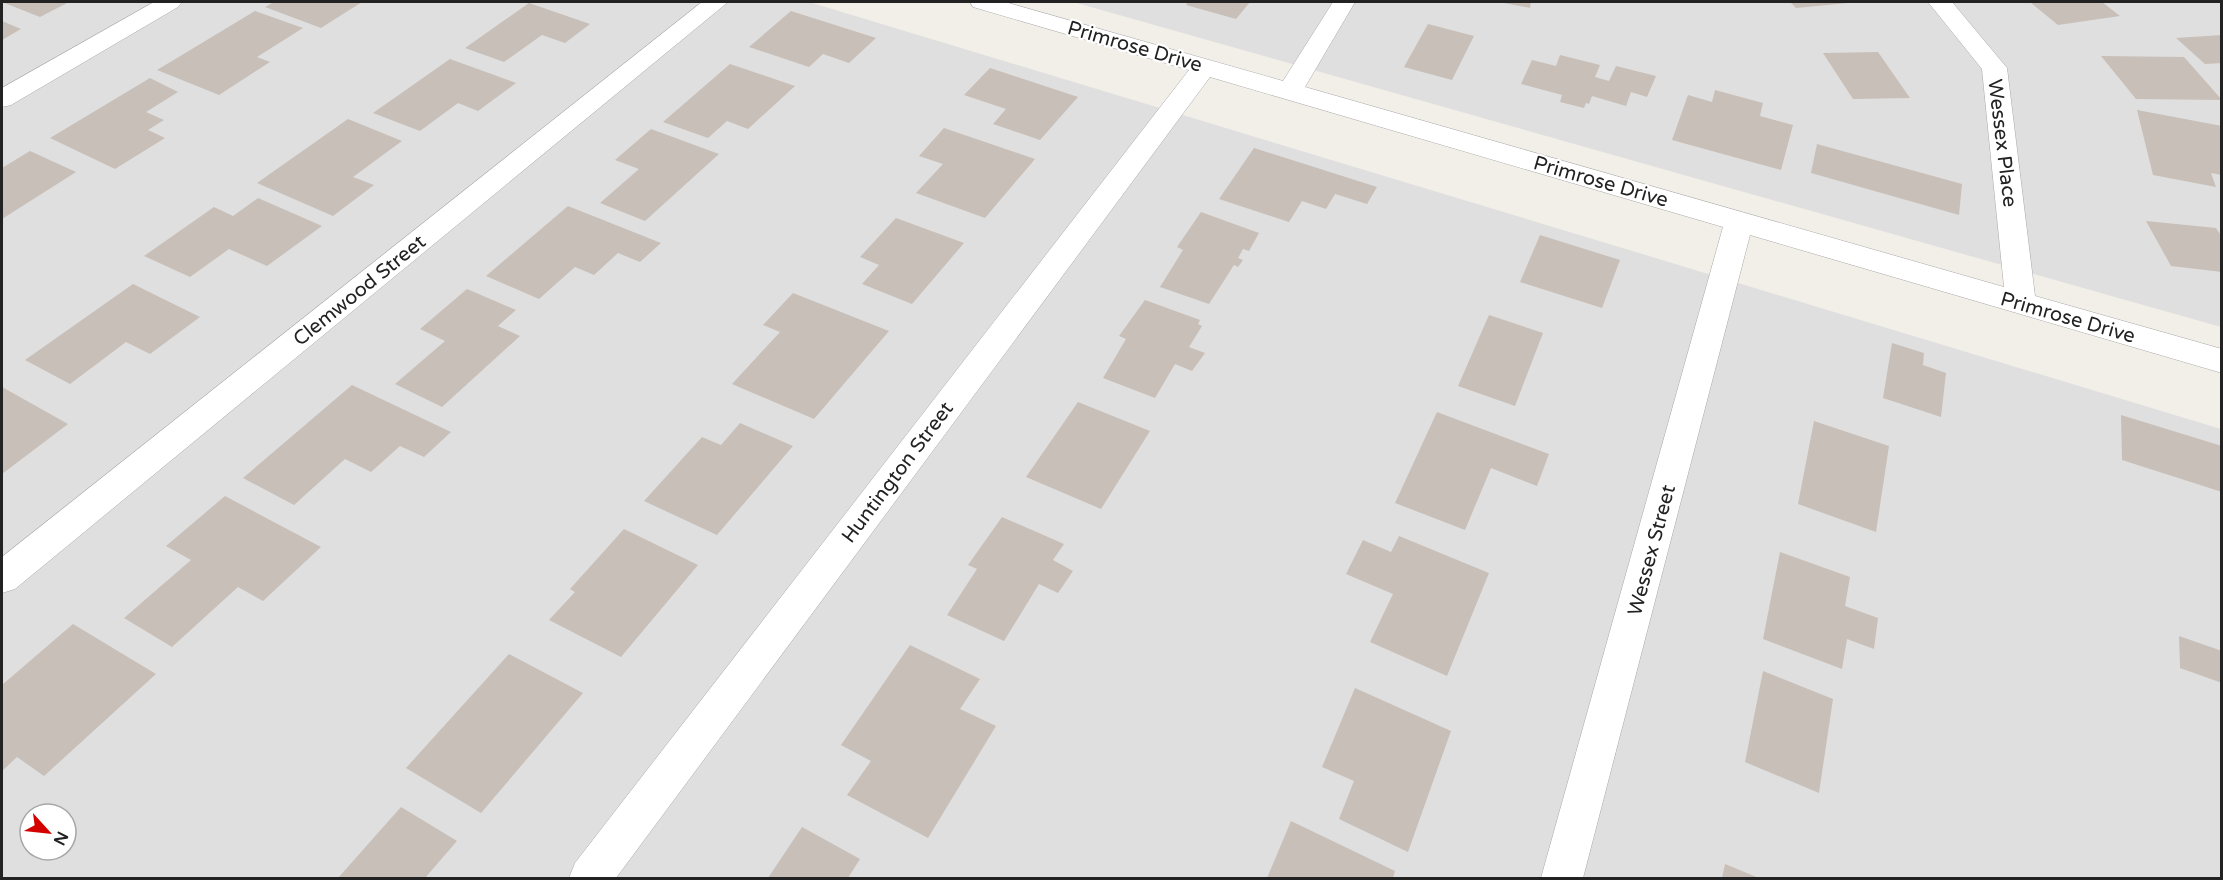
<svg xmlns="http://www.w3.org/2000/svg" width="2223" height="880" font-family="'Varela Round',sans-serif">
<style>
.residential{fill:#e0dfdf;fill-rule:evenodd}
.building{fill:#c7bfb8}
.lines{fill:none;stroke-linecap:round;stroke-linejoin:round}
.minor-casing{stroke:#a9a9a9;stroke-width:1}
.minor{fill:#fff;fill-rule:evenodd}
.labels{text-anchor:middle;stroke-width:4.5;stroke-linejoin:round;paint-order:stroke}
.street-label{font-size:20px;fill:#222;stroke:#fff}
</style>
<rect width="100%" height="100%" fill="#f2efe9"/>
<g class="residential">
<path d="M2 2H809L2221 429V878H2ZM30 814H66V850H30Z"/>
<polygon points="1073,2 2221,2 2221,327"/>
</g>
<g class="building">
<polygon points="2,2 69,2 40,17"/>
<polygon points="274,2 362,2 321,28 265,7"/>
<polygon points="1188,2 1250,2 1236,19 1186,5"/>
<polygon points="1499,2 1531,2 1530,8"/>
<polygon points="1790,2 1848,2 1848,3 1796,8"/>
<polygon points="2030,2 2102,2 2120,16 2058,25"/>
<polygon points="529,3 590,24 565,43 542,35 504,62 465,48"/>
<polygon points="255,11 303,28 257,57 270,62 219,95 157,70"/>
<polygon points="791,11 876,38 849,63 823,54 809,67 749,47"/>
<polygon points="2,21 21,29 2,40"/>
<polygon points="1428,24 1474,36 1452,80 1404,67"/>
<polygon points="2222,35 2222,63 2205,64 2176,38"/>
<polygon points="1878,52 1910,98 1853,99 1823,53"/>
<polygon points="1560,55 1600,65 1595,77 1609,81 1616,66 1656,76 1647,97 1631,92 1626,106 1592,96 1589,104 1586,103 1584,108 1560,102 1562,95 1521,84 1532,60 1556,66"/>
<polygon points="2101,56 2184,57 2222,100 2136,99"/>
<polygon points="450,59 516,83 478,111 458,103 420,131 373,113"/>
<polygon points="730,64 795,86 748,129 727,121 708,138 663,122"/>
<polygon points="990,68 1078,97 1040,140 993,124 1006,109 964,95"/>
<polygon points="150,78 178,92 146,112 164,120 148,130 165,138 115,169 50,138"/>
<polygon points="1715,90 1763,103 1760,116 1793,125 1781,170 1672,140 1688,95 1712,102"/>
<polygon points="2137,110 2222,126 2222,175 2211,173 2216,187 2153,175"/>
<polygon points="348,119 402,141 353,177 374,185 333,216 257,183"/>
<polygon points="944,128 1035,159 985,218 916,193 943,164 919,156"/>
<polygon points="651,129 719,154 645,221 600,203 639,169 615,160"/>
<polygon points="1817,144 1962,184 1959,215 1811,173"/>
<polygon points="1254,148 1377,187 1367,204 1335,194 1326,209 1302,201 1289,222 1219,199"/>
<polygon points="30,151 76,172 2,219 2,168"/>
<polygon points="258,198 322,226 267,266 229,249 190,277 144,256 214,207 233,216"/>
<polygon points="568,206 661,243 640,262 618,253 594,275 575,267 539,299 486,276"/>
<polygon points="1201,212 1259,233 1249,251 1243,249 1238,258 1243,260 1238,267 1234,265 1209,304 1160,287 1183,250 1177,247"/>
<polygon points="896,218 964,243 912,304 862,284 879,265 860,257"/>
<polygon points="2146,221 2216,228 2222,237 2222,272 2171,266"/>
<polygon points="1540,235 1620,260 1602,308 1520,282"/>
<polygon points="133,284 200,317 150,354 126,342 70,384 25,360"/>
<polygon points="467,289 516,310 498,326 520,336 442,407 395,384 445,341 420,329"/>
<polygon points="793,293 889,331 814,419 732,384 780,332 763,325"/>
<polygon points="1145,300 1200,320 1198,324 1202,326 1189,347 1205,353 1192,371 1175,364 1155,398 1103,378 1126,339 1119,336"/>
<polygon points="1489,315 1543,333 1515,406 1458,386"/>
<polygon points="1892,343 1924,353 1923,365 1946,373 1941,417 1883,398"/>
<polygon points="352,385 451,432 424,457 400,446 371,472 345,459 294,505 243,478"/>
<polygon points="2,387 68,424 2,474"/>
<polygon points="1078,402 1150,431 1101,509 1026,477"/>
<polygon points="1437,412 1549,454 1537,486 1491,468 1465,530 1395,503"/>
<polygon points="2121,415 2222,446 2222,492 2122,460"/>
<polygon points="1814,421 1889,446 1876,532 1798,504"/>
<polygon points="740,423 793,446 717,535 644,501 702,437 721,445"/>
<polygon points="225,496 321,547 263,601 238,587 172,647 124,618 191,560 166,546"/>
<polygon points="1002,517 1064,544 1053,560 1073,571 1058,593 1039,584 1004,641 947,615 977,569 968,565"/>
<polygon points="624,529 698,565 621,657 549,620 575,592 570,589"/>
<polygon points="1399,536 1489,573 1447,676 1370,642 1393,594 1346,574 1363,540 1391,552"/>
<polygon points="1780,552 1850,577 1845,606 1878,618 1874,649 1847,639 1842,669 1763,639"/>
<polygon points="73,624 156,674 44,776 17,757 2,771 2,685"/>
<polygon points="2179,636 2222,651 2222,683 2180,668"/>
<polygon points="910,645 980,679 960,709 996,726 928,838 847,795 871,761 841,745"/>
<polygon points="509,654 583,693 481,813 406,768"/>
<polygon points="1763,671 1833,699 1819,793 1745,762"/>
<polygon points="1355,688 1451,731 1408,852 1339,819 1354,781 1322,767"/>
<polygon points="401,807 457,841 425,878 338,878"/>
<polygon points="1291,821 1395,871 1393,878 1267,878"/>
<polygon points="802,827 860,859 848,878 768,878"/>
<polygon points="1725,864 1759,878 1722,878"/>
</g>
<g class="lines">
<defs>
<g id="minor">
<polygon points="154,2 182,2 178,7 11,105 2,107 2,88"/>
<polygon points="702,2 728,2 15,589 2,593 2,557"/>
<polygon points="970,2 1005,2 1283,81 1333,2 1355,2 1305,87 2004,287 1982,69 1928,2 1952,2 2007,68 2035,296 2222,349 2222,373 1750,235 1583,878 1541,878 1723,227 1210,77 616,878 569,878 575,863 1189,70 973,7"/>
</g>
</defs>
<use href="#minor" class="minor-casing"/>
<use href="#minor" class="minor"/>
</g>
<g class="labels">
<g class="street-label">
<text transform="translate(1135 46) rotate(16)" y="7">Primrose Drive</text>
<text transform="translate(2003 143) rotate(83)" y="7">Wessex Place</text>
<text transform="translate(1601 181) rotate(16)" y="7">Primrose Drive</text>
<text transform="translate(359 290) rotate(-39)" y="7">Clemwood Street</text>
<text transform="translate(2068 317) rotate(16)" y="7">Primrose Drive</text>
<text transform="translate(897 472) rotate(-53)" y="7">Huntington Street</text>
<text transform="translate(1651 550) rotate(-75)" y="7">Wessex Street</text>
</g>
</g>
<rect width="2223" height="880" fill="none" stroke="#222222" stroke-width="6"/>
<g transform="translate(48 832) rotate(117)"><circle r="28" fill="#ffffff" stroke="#a7a7a7" stroke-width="1.5"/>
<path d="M0-4.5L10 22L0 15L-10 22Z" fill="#d40000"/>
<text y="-9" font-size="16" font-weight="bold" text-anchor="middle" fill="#222222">N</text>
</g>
</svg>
